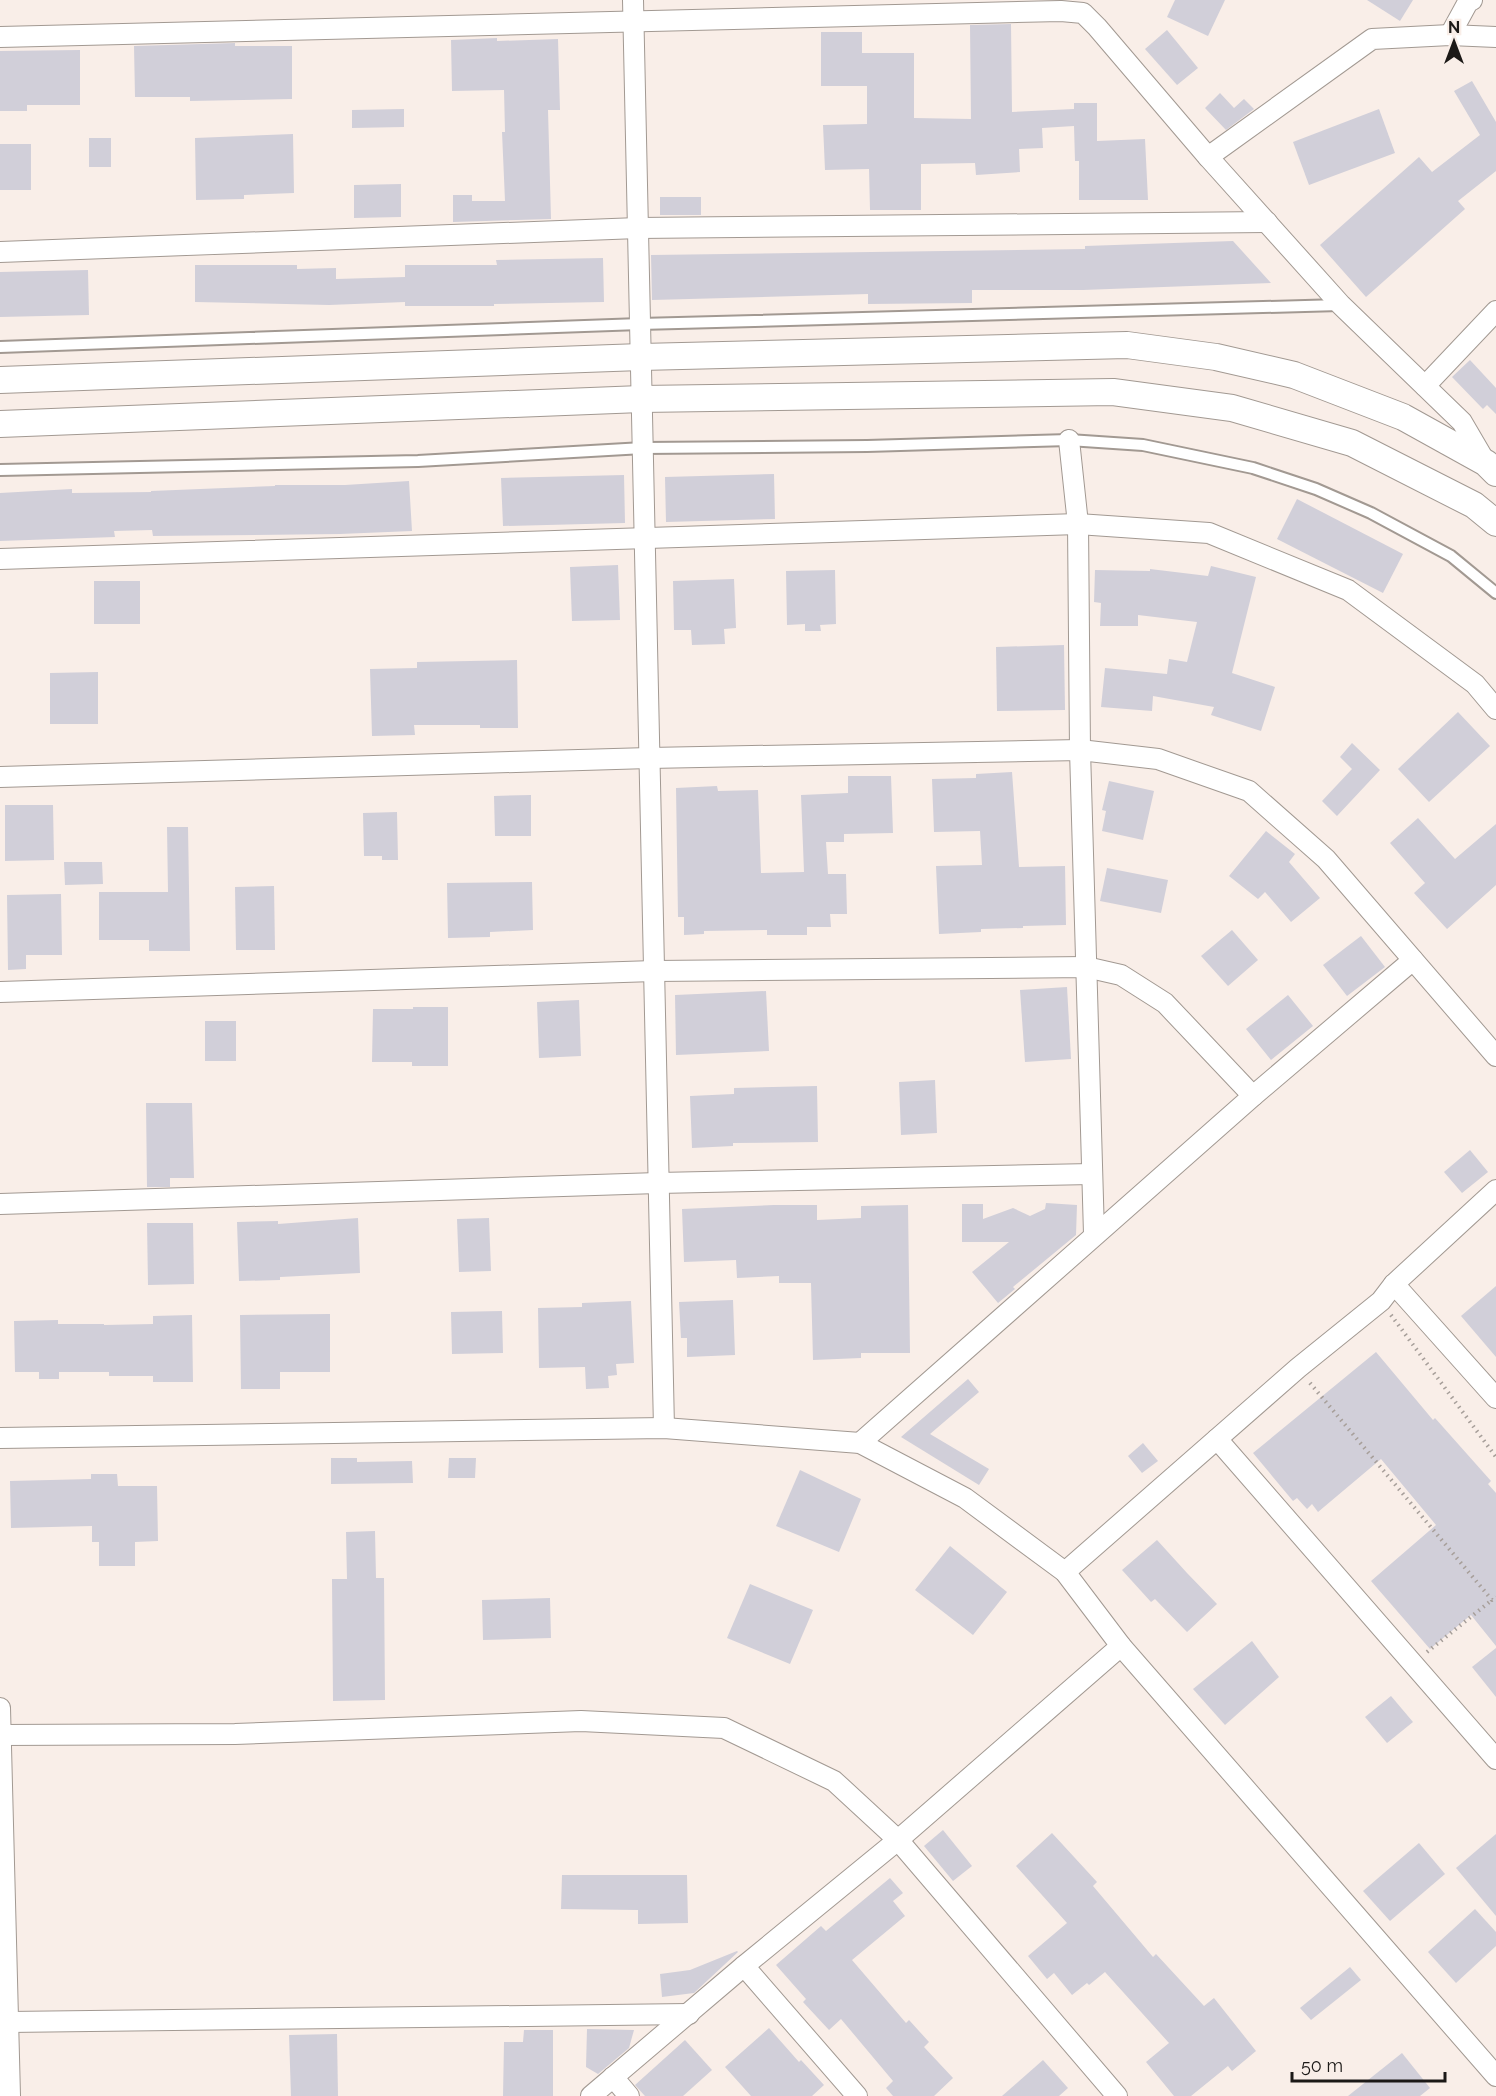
<svg xmlns="http://www.w3.org/2000/svg" width="1496" height="2096" font-family="Raleway,sans-serif">
<style>
.building{fill:#d1cfd9}
.lines{fill:none;stroke-linecap:round;stroke-linejoin:round}
.service-casing{stroke:#a29992;stroke-width:14}
.minor-casing{stroke:#a29992;stroke-width:22}
.tertiary-casing{stroke:#a29992;stroke-width:28}
.path{stroke:#a79f9a;stroke-width:4;stroke-dasharray:1.5 4.5;stroke-linecap:butt}
.service{stroke:#fff;stroke-width:10}
.minor{stroke:#fff;stroke-width:20}
.tertiary{stroke:#fff;stroke-width:26}
</style>
<rect width="100%" height="100%" fill="#f9eee8"/>
<g class="building">
<polygon points="1175,0 1225,0 1208,36 1167,17"/>
<polygon points="1367,0 1413,0 1400,21"/>
<polygon points="1011,24 1012,112 1074,109 1074,103 1097,103 1097,141 1145,139 1148,200 1079,200 1079,161 1075,161 1074,126 1042,128 1043,148 1019,149 1020,172 976,175 975,163 921,164 921,210 870,210 869,169 825,170 823,125 867,124 867,86 821,86 821,32 862,32 862,53 914,53 914,118 971,119 970,25"/>
<polygon points="1167,30 1198,68 1177,85 1145,49"/>
<polygon points="497,38 497,41 558,39 560,110 548,110 551,219 453,222 453,195 472,195 472,201 505,201 502,132 505,132 504,90 452,91 451,40"/>
<polygon points="235,43 235,46 292,46 292,99 190,101 190,97 135,97 134,46"/>
<polygon points="80,50 80,105 27,105 27,111 0,111 0,51"/>
<polygon points="1472,81 1496,122 1496,171 1458,201 1465,209 1366,297 1320,245 1419,157 1432,172 1480,135 1454,91"/>
<polygon points="1220,93 1234,108 1244,99 1254,109 1226,130 1205,108"/>
<polygon points="404,109 404,127 352,128 352,110"/>
<polygon points="1379,109 1395,153 1309,185 1293,142"/>
<polygon points="293,134 294,193 244,195 244,199 196,200 195,138"/>
<rect x="89" y="138" width="22" height="29"/>
<rect x="0" y="144" width="31" height="46"/>
<polygon points="401,184 401,217 354,218 354,185"/>
<rect x="660" y="197" width="41" height="18"/>
<polygon points="1233,241 1271,283 1083,290 972,290 972,303 868,304 868,294 652,300 651,255 1085,249 1085,246"/>
<polygon points="603,258 604,302 494,304 494,306 405,306 405,302 329,305 195,302 195,265 297,265 297,269 336,268 336,279 405,277 405,265 497,265 496,260"/>
<polygon points="88,270 89,315 0,317 0,272"/>
<polygon points="1470,360 1496,388 1496,414 1487,405 1483,409 1452,377"/>
<polygon points="774,474 775,519 666,522 665,477"/>
<polygon points="624,475 625,523 503,526 501,478"/>
<polygon points="409,481 412,531 340,534 153,536 152,530 114,531 115,537 0,541 0,493 72,489 72,493 151,492 151,491 275,486 275,485 345,485"/>
<polygon points="1297,499 1403,554 1383,593 1277,539"/>
<polygon points="618,565 620,620 572,621 570,567"/>
<polygon points="1211,566 1256,577 1232,673 1275,687 1261,731 1211,715 1214,707 1153,696 1152,711 1101,707 1105,668 1167,674 1169,659 1187,662 1197,622 1138,615 1138,626 1100,626 1101,603 1094,602 1095,570 1150,571 1150,569 1208,576"/>
<polygon points="835,570 836,624 820,625 821,631 805,631 805,624 787,625 786,571"/>
<polygon points="734,579 736,628 724,629 725,644 692,645 691,630 674,630 673,581"/>
<rect x="94" y="581" width="46" height="43"/>
<polygon points="1064,645 1065,710 997,711 996,647"/>
<polygon points="517,660 518,728 480,728 480,725 414,725 415,735 372,736 370,669 417,668 417,662"/>
<polygon points="98,672 98,724 50,724 50,673"/>
<polygon points="1458,712 1490,746 1429,802 1398,769"/>
<polygon points="1352,743 1380,770 1337,816 1322,801 1352,769 1340,757"/>
<polygon points="1012,772 1019,867 1065,866 1066,925 1023,926 1023,928 981,929 981,932 939,934 936,866 982,865 980,831 934,832 932,779 976,778 976,774"/>
<polygon points="848,776 891,776 893,833 844,834 844,842 826,842 828,874 846,874 847,914 830,914 831,927 807,927 807,935 767,935 767,930 704,931 704,934 684,935 684,917 678,917 676,788 717,786 718,791 758,790 761,873 804,872 801,795 848,793"/>
<polygon points="1109,781 1154,791 1143,840 1102,831 1106,811 1102,810"/>
<polygon points="531,795 531,836 495,836 494,796"/>
<polygon points="5,805 53,805 54,860 5,861"/>
<polygon points="397,812 398,860 382,860 382,856 364,856 363,813"/>
<polygon points="1418,818 1455,859 1496,824 1496,885 1447,929 1414,893 1425,883 1390,843"/>
<polygon points="167,827 188,827 190,951 149,951 149,940 99,940 99,892 168,892"/>
<polygon points="1266,831 1295,854 1289,862 1320,898 1291,922 1265,892 1258,899 1229,876"/>
<polygon points="64,862 102,862 103,884 65,885"/>
<polygon points="1107,868 1168,880 1161,913 1100,901"/>
<polygon points="532,882 533,930 490,932 490,937 448,938 447,883"/>
<polygon points="274,886 275,950 236,950 235,887"/>
<polygon points="61,894 62,955 26,955 26,969 8,970 7,895"/>
<polygon points="1232,930 1258,960 1228,986 1201,956"/>
<polygon points="1361,936 1385,967 1347,996 1323,965"/>
<polygon points="1067,987 1071,1059 1025,1062 1020,990"/>
<polygon points="766,991 769,1051 676,1055 675,995"/>
<polygon points="1288,995 1313,1026 1271,1060 1246,1029"/>
<polygon points="579,1000 581,1056 539,1058 537,1002"/>
<polygon points="413,1007 448,1007 448,1066 412,1066 412,1062 372,1062 373,1009 413,1009"/>
<rect x="205" y="1021" width="31" height="40"/>
<polygon points="935,1080 937,1133 901,1135 899,1082"/>
<polygon points="817,1086 818,1142 733,1143 733,1146 692,1148 690,1096 734,1094 734,1088"/>
<polygon points="146,1103 192,1103 194,1178 170,1178 170,1187 147,1187"/>
<polygon points="1470,1150 1488,1172 1462,1193 1444,1172"/>
<polygon points="1046,1203 1077,1205 1076,1235 1013,1287 1015,1289 998,1303 972,1272 1009,1242 962,1242 962,1204 983,1204 983,1219 1013,1208 1030,1216 1045,1209"/>
<polygon points="774,1205 817,1205 817,1220 861,1218 861,1206 908,1205 910,1353 861,1353 861,1358 813,1360 811,1283 779,1283 779,1276 737,1278 736,1260 684,1262 682,1209"/>
<polygon points="358,1218 360,1273 280,1277 280,1280 239,1281 237,1222 278,1221 278,1224"/>
<polygon points="489,1218 491,1271 459,1272 457,1219"/>
<polygon points="147,1223 193,1223 194,1284 148,1285"/>
<polygon points="1496,1286 1496,1357 1461,1316"/>
<polygon points="733,1300 735,1355 687,1357 687,1338 681,1338 679,1302"/>
<polygon points="631,1301 634,1363 616,1364 617,1375 608,1376 609,1388 586,1389 585,1367 539,1368 538,1308 582,1307 582,1303"/>
<polygon points="502,1311 503,1353 452,1354 451,1312"/>
<polygon points="330,1314 330,1372 280,1372 280,1389 241,1389 240,1315"/>
<polygon points="192,1315 193,1382 153,1382 153,1376 109,1376 109,1372 59,1372 59,1379 39,1379 39,1372 15,1372 14,1321 58,1320 58,1324 104,1324 104,1325 153,1324 153,1316"/>
<polygon points="1376,1352 1433,1420 1435,1418 1491,1481 1488,1484 1496,1493 1496,1646 1471,1615 1430,1649 1371,1581 1436,1525 1381,1459 1318,1512 1312,1504 1307,1509 1297,1498 1293,1501 1253,1453"/>
<polygon points="968,1379 979,1392 930,1434 989,1469 979,1485 901,1437"/>
<polygon points="1143,1443 1158,1461 1142,1473 1128,1456"/>
<polygon points="331,1458 357,1458 357,1462 412,1461 413,1483 331,1484"/>
<polygon points="449,1458 476,1458 475,1478 448,1478"/>
<polygon points="800,1470 861,1499 839,1552 776,1526"/>
<polygon points="91,1474 117,1474 118,1486 157,1486 158,1541 135,1542 135,1566 99,1566 99,1542 92,1542 92,1526 11,1528 10,1481 91,1479"/>
<polygon points="375,1531 376,1578 384,1578 385,1700 333,1701 332,1579 347,1579 346,1532"/>
<polygon points="1157,1540 1187,1573 1217,1604 1187,1632 1155,1599 1151,1602 1122,1570"/>
<polygon points="950,1546 1007,1592 973,1635 915,1590"/>
<polygon points="750,1584 813,1610 790,1664 727,1638"/>
<polygon points="550,1598 551,1638 483,1640 482,1600"/>
<polygon points="1252,1641 1279,1677 1225,1725 1193,1689"/>
<polygon points="1496,1648 1496,1697 1472,1667"/>
<polygon points="1391,1696 1413,1722 1387,1743 1365,1717"/>
<polygon points="943,1830 972,1866 953,1881 924,1846"/>
<polygon points="1052,1833 1097,1882 1093,1886 1153,1957 1156,1954 1204,2006 1214,1998 1256,2051 1232,2071 1228,2066 1191,2096 1174,2096 1146,2062 1169,2043 1105,1972 1089,1985 1087,1983 1072,1995 1054,1973 1047,1979 1028,1956 1067,1923 1016,1866"/>
<polygon points="1496,1834 1496,1916 1456,1868"/>
<polygon points="1419,1843 1445,1874 1390,1921 1363,1891"/>
<polygon points="562,1875 687,1875 688,1923 638,1924 638,1910 561,1909"/>
<polygon points="890,1878 903,1893 893,1901 905,1916 852,1960 906,2023 909,2020 929,2042 924,2047 953,2078 934,2096 893,2096 886,2088 893,2081 841,2019 829,2030 803,2002 806,1999 776,1965 821,1926 826,1931"/>
<polygon points="1475,1909 1496,1932 1496,1946 1456,1983 1428,1952"/>
<polygon points="737,1951 738,1952 694,1993 662,1997 660,1974 690,1970"/>
<polygon points="1350,1967 1361,1980 1311,2020 1300,2008"/>
<polygon points="769,2028 799,2062 801,2060 824,2085 812,2096 751,2096 725,2067"/>
<polygon points="587,2029 634,2030 629,2048 598,2074 586,2067"/>
<polygon points="524,2030 553,2030 553,2096 503,2096 504,2042 523,2042"/>
<polygon points="337,2034 338,2096 291,2096 289,2035"/>
<polygon points="685,2040 712,2070 683,2096 645,2096 635,2085"/>
<polygon points="1402,2053 1430,2088 1420,2096 1348,2096"/>
<polygon points="1043,2060 1068,2088 1059,2096 1002,2096"/>
</g>
<g class="lines">
<defs>
<g id="service">
<polyline points="0,347 640,324 1340,305"/>
<polyline points="0,470 418,461 643,448 867,446 1069,440 1143,445 1253,468 1316,489 1371,513 1451,556 1496,593"/>
</g>
<g id="minor">
<polyline points="633,0 664,1428"/>
<polyline points="1450,35 1468,2 1472,0"/>
<polyline points="0,37 1061,11 1083,13 1097,27 1208,157 1341,305 1462,422 1486,463"/>
<polyline points="1208,157 1372,39 1450,35 1496,37"/>
<polyline points="0,252 638,228 1267,222"/>
<polyline points="1425,386 1496,311"/>
<polyline points="1069,440 1078,524 1080,750 1094,1234"/>
<polyline points="0,559 1078,524 1209,533 1348,590 1475,684 1496,709"/>
<polyline points="0,777 649,758 1080,750 1158,759 1249,791 1326,859 1496,1056"/>
<polyline points="0,992 654,971 1086,967 1121,975 1165,1003 1253,1096"/>
<polyline points="0,1204 658,1183 1092,1174"/>
<polyline points="1394,1284 1496,1398"/>
<polyline points="0,1438 664,1428 860,1443 965,1498 1065,1572 1121,1646 1496,2076"/>
<polyline points="1217,1439 1496,1759"/>
<polyline points="860,1443 1253,1096 1413,960"/>
<polyline points="1065,1572 1298,1368 1381,1301 1394,1284 1496,1190"/>
<polyline points="0,1708 10,2096"/>
<polyline points="0,1735 235,1734 581,1721 724,1728 834,1781 898,1840 1117,2096"/>
<polyline points="744,1966 857,2096"/>
<polyline points="8,2022 689,2014"/>
<polyline points="613,2077 629,2096"/>
<polyline points="591,2096 744,1966 898,1840 1121,1646"/>
</g>
<g id="tertiary">
<polyline points="0,380 641,357 1127,345 1216,357 1294,375 1403,417 1486,463 1496,473"/>
<polyline points="0,424 641,399 1113,392 1232,408 1352,443 1474,505 1496,523"/>
</g>
</defs>
<use href="#service" class="service-casing"/>
<use href="#minor" class="minor-casing"/>
<use href="#tertiary" class="tertiary-casing"/>
<g class="path">
<polyline points="1391,1315 1496,1457"/>
<polyline points="1310,1383 1492,1600 1496,1597"/>
<polyline points="1427,1652 1492,1600"/>
</g>
<use href="#service" class="service"/>
<use href="#minor" class="minor"/>
<use href="#tertiary" class="tertiary"/>
</g>
<g transform="translate(1454 42)" stroke="#f9eee8" stroke-width="4.5" paint-order="stroke">
<path d="M0-4.5L10 22L0 15L-10 22Z" fill="#1c1917"/>
<text y="-9" font-size="16" font-weight="bold" text-anchor="middle" fill="#1c1917">N</text>
</g>
<path d="M1292 2072v9h153v-9" fill="none" stroke="#1c1917" stroke-width="3"/>
<text x="1301" y="2072" font-size="18" fill="#1c1917" stroke="#f9eee8" stroke-width="4.5" paint-order="stroke">50 m</text>
</svg>
